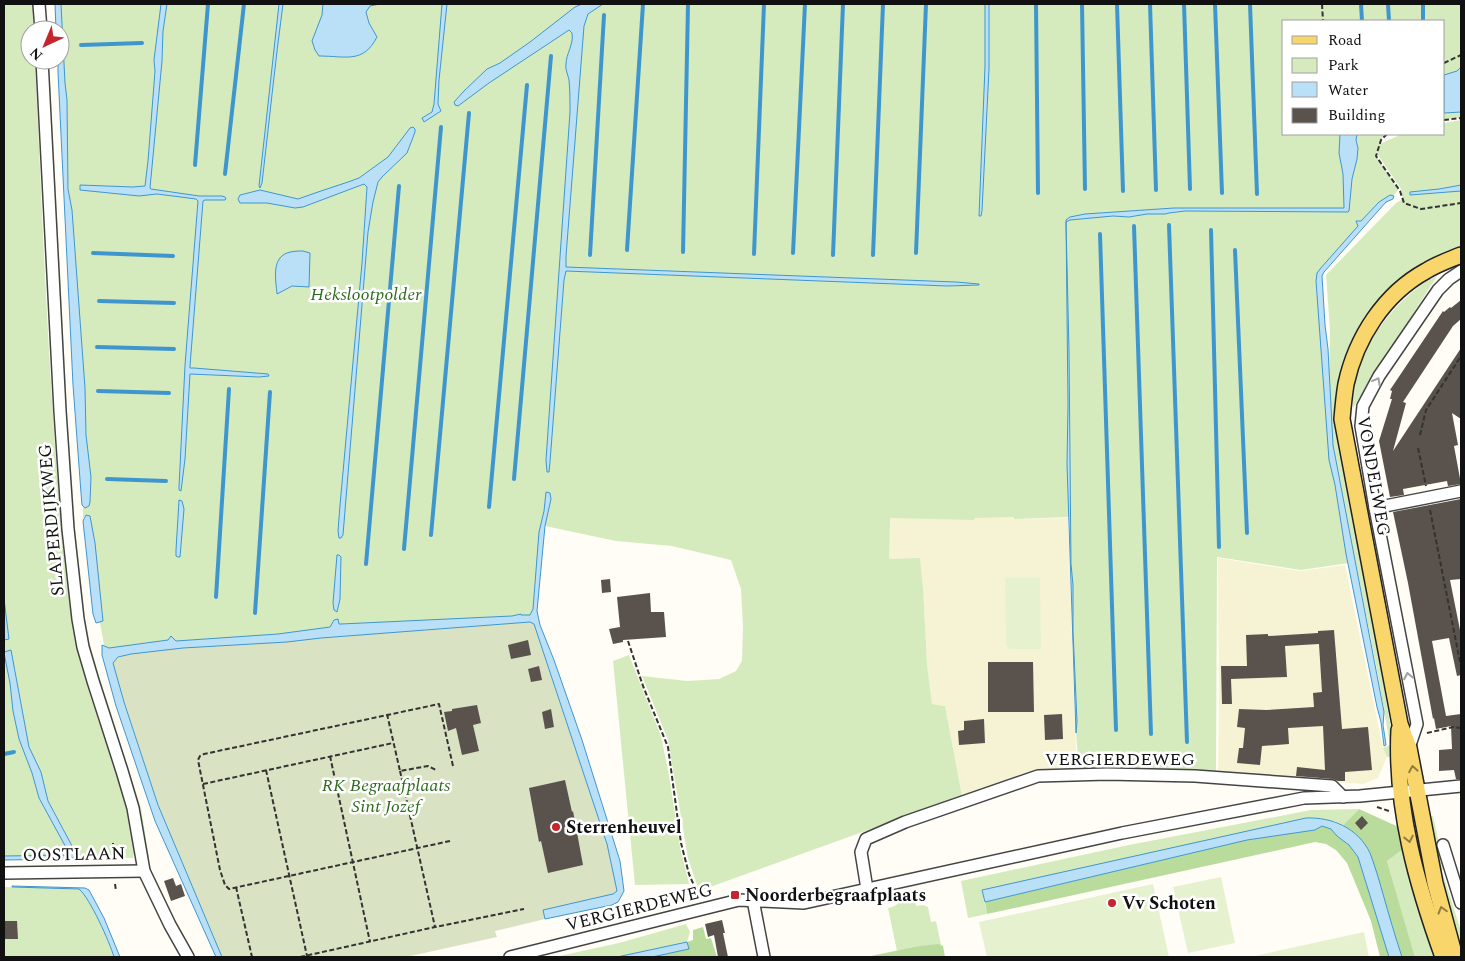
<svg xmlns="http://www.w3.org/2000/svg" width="1465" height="961" font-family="Spectral,serif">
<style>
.farmland{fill:#f6f3d4}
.green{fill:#d5ebbd;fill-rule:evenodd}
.forest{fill:#b9dc9c}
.cemetery{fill:#d9e3c4}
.pitch{fill:#e6f2cf}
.water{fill:#b9e0f7;stroke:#3f96cf}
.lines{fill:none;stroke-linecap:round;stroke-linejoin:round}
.stream{stroke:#3f96cf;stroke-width:4}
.building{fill:#5a524d}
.minor-casing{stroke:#444;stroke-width:14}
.major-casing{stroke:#222;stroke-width:18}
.path{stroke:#333;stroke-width:2;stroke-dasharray:5 2.5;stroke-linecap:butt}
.minor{stroke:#fff;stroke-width:11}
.major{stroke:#f9d66b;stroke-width:15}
.oneway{stroke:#a0a0a0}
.oneway2{stroke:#917d42}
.poi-dot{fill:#c4262e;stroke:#fff;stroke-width:2}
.labels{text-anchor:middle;stroke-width:5;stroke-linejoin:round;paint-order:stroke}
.park-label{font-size:18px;font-style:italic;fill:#2f6b1f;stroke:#fff}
.street-label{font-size:18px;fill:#111;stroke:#fff}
.poi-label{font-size:18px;font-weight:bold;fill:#111;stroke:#fff;text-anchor:start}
</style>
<rect width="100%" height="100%" fill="#fffdf5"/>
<g class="farmland">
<polygon points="1010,499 1013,519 1068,518 1074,699 1077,773 1005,784 962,796 945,706 932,704 927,664 923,588 920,559 892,559 889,558 889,518 978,510"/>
<polygon points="1218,558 1301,571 1345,565 1383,748 1387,757 1378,778 1363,784 1218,773 1219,706"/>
</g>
<g class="green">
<path d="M4 4H33L34 30H30V60H35C41 188 46 317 55 445 61 514 64 583 78 651 91 710 118 766 130 826 132 835 136 849 133 858L74 857 75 854 71 844 48 801 29 747 11 651 4 652V640L9 639 4 599Z"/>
<path d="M58 4H1461V117L1444 120V21H1284V134H1388L1382 138 1380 144 1402 134H1444V123L1461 120V249L1412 271 1397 282 1366 317 1353 338 1348 356V485L1384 687 1391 729 1393 756 1387 757 1383 748 1390 745 1377 670 1333 448 1349 563 1301 570 1217 557 1216 774 1079 771 1076 733 1070 517 1014 519 1013 517 975 518 974 520 890 518 889 558 892 559 920 558 923 588 927 664 932 704 945 706 962 796 699 891 688 858 668 740 642 676 687 681 719 679 736 671 742 661 743 627 741 589 731 560 672 546 616 541 545 526 535 583 533 609 530 615 106 656 94 590 86 515 83 518V507L86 508 78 322 60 68ZM1376 152 1401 189 1403 199 1396 203 1326 275 1330 330 1329 385 1331 432 1321 273 1386 199 1394 195 1398 190 1375 154Z"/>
<polygon points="47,60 49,60 67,411 75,528 85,618 90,645 100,679 141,808 149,858 147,859 109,714 88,645 83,618 73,528 64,411"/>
<path d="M1437 276 1353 408C1353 396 1353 384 1356 373 1368 336 1402 292 1437 276Z"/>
<polygon points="4,653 10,683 13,711 19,739 32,773 39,798 69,851 69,853 68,855 4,856"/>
<polygon points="629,655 661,736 669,775 680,847 689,884 635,885 613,661"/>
<polygon points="1359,809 1343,825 1334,821 982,890 987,914 968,918 961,881 1129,845 1311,810"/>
<polygon points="1433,816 1438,839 1445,866 1442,871 1461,931 1461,957 1448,919 1441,872 1429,817"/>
<polygon points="1406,847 1436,957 1415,957 1387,861"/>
<path d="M4 887 79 889C91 900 110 941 114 957H4Z"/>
<path d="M915 892 916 906 923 905 928 907 931 922 936 921 941 945 919 946 897 951 888 908C897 906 901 903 904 894Z"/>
<polygon points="686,924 690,932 687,942 617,957 555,957 619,943"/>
</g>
<g class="forest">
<path d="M1359 809 1403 829 1406 847 1387 861 1415 957H1402L1369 851C1362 841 1354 832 1343 825Z"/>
<polygon points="1322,826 1331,829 1337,836 1349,845 1358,857 1389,957 1380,957 1371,921 1347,863 1336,850 1326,844 1315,842 987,914 985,902 1247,840 1315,830"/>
<polygon points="703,927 706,939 711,938 717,957 652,957 688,949 687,942 693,940 693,930"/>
<polygon points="939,944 943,946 945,957 866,957 919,946"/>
</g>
<path class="cemetery" d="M530 622 534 624 607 844 617 891 613 894 604 897 543 910 545 919 495 931 497 937 406 957H222L158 805 114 671C113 666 112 661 118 658 128 652 144 653 156 651 211 644 266 645 321 638Z"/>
<g class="pitch">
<polygon points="1005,578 1040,578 1041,649 1010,649 1006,646"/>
<polygon points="1221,877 1235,943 1188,953 1173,887"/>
<polygon points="1153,884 1169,957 987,957 979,922"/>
<polygon points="1364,932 1369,957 1250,957"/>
</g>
<g class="water">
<polygon points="55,4 61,4 65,83 67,100 68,189 72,210 85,388 86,435 91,477 90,502 89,506 85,508 82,505 81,493 73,385 58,72 58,60 60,60 60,30 56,30"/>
<polygon points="161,4 167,4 163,31 162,61 150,188 151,189 199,196 222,196 225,197 226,199 225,200 205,200 203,201 190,366 190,368 194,368 268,374 269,376 259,377 190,374 185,459 181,491 179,490 179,487 185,365 198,201 196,199 157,194 139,196 80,190 80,185 133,187 145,186 148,161 155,71 154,60"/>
<path d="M279 4H283C275 63 269 124 262 183L260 188 259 186Z"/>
<path d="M323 4H380L370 6 366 12 369 23 377 37C363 64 346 56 319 56L315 50 312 41 322 15Z"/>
<polygon points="442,4 447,4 439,80 438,104 441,111 424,122 422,118 432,112 434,104"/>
<path d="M582 4H603L588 14 584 26 566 256V267L956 282 979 284V285L947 286 566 271 564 280 550 462 549 472H547L546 460 570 112C570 101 570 91 569 80 568 75 565 69 566 64 566 54 574 44 572 33L569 30 563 34 489 83 458 106 455 105 454 102 464 91 487 69 500 63 530 42 575 7Z"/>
<polygon points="985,4 989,4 989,69 982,211 981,216 979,216 985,66"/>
<polygon points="1461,67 1461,112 1444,113 1444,75 1457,71"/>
<polygon points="413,127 415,129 415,132 407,153 382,177 378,182 373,202 368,232 343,535 341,538 339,538 338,531 340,505 362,263 367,187 364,184 303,207 295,208 267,203 240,203 238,199 240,195 260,190 298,199 318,192 348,182 359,178 388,157 410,128"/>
<polygon points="1340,134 1357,134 1356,140 1358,148 1357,159 1352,179 1349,211 1348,212 1185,211 1169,213 1165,214 1147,214 1129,217 1113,216 1070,220 1066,222 1069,351 1071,564 1073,585 1073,631 1077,722 1076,733 1067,464 1068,404 1066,220 1070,217 1085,214 1174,208 1344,208 1343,174 1339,153"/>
<polygon points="1461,185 1461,191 1410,195 1410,192 1439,189"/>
<polygon points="1390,195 1394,196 1393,199 1386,202 1324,272 1322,276 1325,325 1328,349 1333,445 1384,712 1383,725 1386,745 1384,746 1381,722 1377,707 1346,554 1335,485 1329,460 1316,281 1317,273 1320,269 1358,226 1356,221 1361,221 1379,202"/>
<path d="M303 251 310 253 309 287 292 286 277 294C276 281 271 259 287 253 292 251 298 251 303 251Z"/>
<polygon points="546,492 550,493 551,499 545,526 537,611 540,625 554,660 582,740 620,861 624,891 618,902 612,905 545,919 543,910 604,896 613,894 617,891 607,844 534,624 530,622 321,638 287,642 183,648 131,654 118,657 113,663 124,702 158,805 222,957 216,957 155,821 116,706 102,655 102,645 109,648 168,640 171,636 176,641 278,634 330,627 334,620 338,619 339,624 341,624 512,616 521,614 521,615 530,615 533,609 539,532 544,511"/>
<polygon points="179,500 182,501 184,509 180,557 178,557 176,556 176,550"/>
<polygon points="86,515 90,516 95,543 103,621 96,623 93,614 83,521"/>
<polygon points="337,555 339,555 341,557 340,599 337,612 334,610 333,603"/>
<polygon points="4,599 9,639 4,640"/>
<polygon points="11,650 29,747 41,772 48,801 71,844 75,854 74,857 71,859 4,860 4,856 68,855 69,853 39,798 32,773 19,739 13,711 10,683 4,653 4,652"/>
<path d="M1306 818C1332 817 1358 828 1370 853 1375 866 1379 880 1383 894 1389 915 1395 936 1402 957H1389L1358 857 1349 845 1337 836 1331 829 1322 826 1315 830 1247 840 985 902 982 890Z"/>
<path d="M12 886 85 888 89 890 104 918 120 957H114C110 943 90 898 79 889L12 887Z"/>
<polygon points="687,942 689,949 652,957 617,957"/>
</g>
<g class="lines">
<g class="stream">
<polyline points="1036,4 1038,193"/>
<polyline points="1082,4 1085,189"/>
<polyline points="1117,4 1123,191"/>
<polyline points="1150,4 1156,190"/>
<polyline points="1184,4 1190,189"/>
<polyline points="1215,4 1222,193"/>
<polyline points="1250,4 1257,194"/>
<polyline points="1361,4 1362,21"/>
<polyline points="1388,4 1389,21"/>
<polyline points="1423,4 1423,21"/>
<polyline points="81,45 142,43"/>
<polyline points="195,165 208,4"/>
<polyline points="225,174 244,4"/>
<polyline points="1169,225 1187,742"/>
<polyline points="1134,226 1151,734"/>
<polyline points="1211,230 1219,547"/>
<polyline points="1100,234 1116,730"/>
<polyline points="627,250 643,4"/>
<polyline points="1235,250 1247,533"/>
<polyline points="683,252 688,4"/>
<polyline points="93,253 173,256"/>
<polyline points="793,253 805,4"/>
<polyline points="916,253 926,4"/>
<polyline points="754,254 764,4"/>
<polyline points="590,255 604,15"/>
<polyline points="833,255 843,4"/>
<polyline points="873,255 883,4"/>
<polyline points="99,301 174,303"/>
<polyline points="97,347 174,349"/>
<polyline points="98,391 169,393"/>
<polyline points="107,479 166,481"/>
<polyline points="514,479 551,56"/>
<polyline points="489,507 527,85"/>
<polyline points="431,535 469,113"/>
<polyline points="404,549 441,127"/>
<polyline points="366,564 399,186"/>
<polyline points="216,597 229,389"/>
<polyline points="255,613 270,392"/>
<polyline points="4,754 14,752"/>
</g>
</g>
<g class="building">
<polygon points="1461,300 1461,319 1453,326 1403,402 1406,403 1393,451 1461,348 1461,419 1452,413 1458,445 1454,446 1461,484 1448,486 1447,481 1403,489 1404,495 1390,497 1379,441 1392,399 1390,399 1392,391 1390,390 1443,311 1444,312 1450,307 1451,308"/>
<polygon points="1461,499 1461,579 1450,580 1461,635 1461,675 1457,676 1449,638 1432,641 1446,716 1461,714 1461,779 1456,779 1454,770 1439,771 1439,750 1452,749 1451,726 1436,729 1434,718 1433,719 1408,583 1393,512"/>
<polygon points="610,579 611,592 602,593 601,580"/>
<polygon points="650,593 651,612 664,612 666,637 623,640 623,642 613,644 609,629 620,627 617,597"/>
<polygon points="1334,630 1342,729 1368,727 1372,770 1345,772 1345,781 1338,781 1333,779 1296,776 1297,767 1325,770 1323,726 1288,728 1289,744 1262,746 1260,765 1237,763 1239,748 1243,748 1245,728 1237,727 1239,709 1266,710 1314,707 1313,693 1322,692 1319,644 1285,646 1287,677 1231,679 1232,704 1222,704 1221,666 1247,666 1246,635 1268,634 1268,636 1318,633 1318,631"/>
<polygon points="528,640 531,655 511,659 508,645"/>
<polygon points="988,662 1033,662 1034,712 988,712"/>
<polygon points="539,666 542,680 531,682 528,669"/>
<polygon points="477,705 481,723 473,725 479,751 462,755 456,728 448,731 444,712 452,711 452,709"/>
<polygon points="551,709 554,727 545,729 542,712"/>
<polygon points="1062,714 1063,739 1045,740 1044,715"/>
<polygon points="984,719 985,743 959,745 958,731 964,730 964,721"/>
<polygon points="565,780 572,812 573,811 583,865 548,873 541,841 539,842 529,788"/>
<polygon points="1362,816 1368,823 1361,830 1355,823"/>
<polygon points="173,878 176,886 181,884 185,896 171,901 164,881"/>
<polygon points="722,920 725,933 723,933 728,957 718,957 714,935 708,937 705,924"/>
<polygon points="4,921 17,921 18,939 4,939"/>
</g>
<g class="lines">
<defs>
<g id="minor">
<polyline points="39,4 41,30"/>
<polyline points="42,60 60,411 68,529 78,619 83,647 93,681 122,771 133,808 144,871 170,925 188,957"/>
<polyline points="1375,508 1461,491"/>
<polyline points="1409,748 1417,724 1375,508 1361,426 1363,406 1379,376 1438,290 1449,279 1461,271"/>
<polyline points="1443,845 1461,903"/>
<polyline points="4,873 144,871"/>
<polyline points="867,889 861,852 866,839 905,822 1038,776 1107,774 1195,776 1332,786 1343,797"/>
<polyline points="753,900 764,957"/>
<polyline points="510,957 739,900 804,903 1122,833 1304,798 1360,796 1461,786"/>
</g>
<g id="major">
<path d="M1399 730C1395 808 1417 885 1443 957"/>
<path d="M1455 957 1435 883 1409 748 1400 724 1342 419C1343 407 1344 396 1346 384 1356 338 1384 294 1426 271 1437 264 1449 260 1461 255"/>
</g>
</defs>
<use href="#minor" class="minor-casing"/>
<use href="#major" class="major-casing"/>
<g class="path">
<polyline points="1322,4 1323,21"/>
<polyline points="1444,63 1461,55"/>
<polyline points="1444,120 1461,118"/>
<polyline points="1387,134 1381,140 1376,156 1400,191 1404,203 1421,209 1461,203"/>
<polyline points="1420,435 1426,410 1461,356"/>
<polyline points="1418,448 1426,486"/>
<polyline points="1430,510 1461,667"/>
<polyline points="628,641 643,686 668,747 681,843 689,874 699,897"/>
<polyline points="387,714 400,771 428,766 436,770"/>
<polyline points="1427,733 1453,727 1461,728"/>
<polyline points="330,756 370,942"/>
<polyline points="266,770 307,956"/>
<polyline points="400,771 435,927"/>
<polyline points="203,784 393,743"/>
<polyline points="1377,807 1389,811"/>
<polyline points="450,841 229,889 225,885 220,870 198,760 200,756 204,754 439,704 453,766"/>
<polyline points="113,859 113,843"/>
<polyline points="115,884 116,891"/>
<polyline points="236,887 252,957"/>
<polyline points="300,957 435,927 524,909"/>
</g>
<use href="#minor" class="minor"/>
<use href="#major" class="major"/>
</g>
<defs><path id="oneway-chevron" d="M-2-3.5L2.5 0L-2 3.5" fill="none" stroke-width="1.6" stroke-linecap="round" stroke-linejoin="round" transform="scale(1.25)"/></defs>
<g class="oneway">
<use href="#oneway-chevron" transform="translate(1377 381) rotate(-61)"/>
<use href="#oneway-chevron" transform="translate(1408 676) rotate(-101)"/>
</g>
<g class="oneway2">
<use href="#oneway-chevron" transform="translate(1413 769) rotate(-100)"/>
<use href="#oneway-chevron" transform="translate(1409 839) rotate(78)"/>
<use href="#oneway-chevron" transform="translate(1442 910) rotate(-106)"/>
</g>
<g class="poi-dot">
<circle cx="556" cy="827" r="5"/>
<rect x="730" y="890" width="10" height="10" rx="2.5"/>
<circle cx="1112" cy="903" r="5"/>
</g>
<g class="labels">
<g class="park-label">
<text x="366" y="300">Hekslootpolder</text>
<text x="386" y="791">RK Begraafplaats<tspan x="386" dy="21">Sint Jozef</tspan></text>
</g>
<g class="street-label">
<text transform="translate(1374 476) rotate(80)" y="6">VONDELWEG</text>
<text transform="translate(51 520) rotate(-95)" y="6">SLAPERDIJKWEG</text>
<text x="1120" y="765">VERGIERDEWEG</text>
<text transform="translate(74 854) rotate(-1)" y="6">OOSTLAAN</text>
<text transform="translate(639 907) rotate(-14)" y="6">VERGIERDEWEG</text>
</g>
<g class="poi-label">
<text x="566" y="833">Sterrenheuvel</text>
<text x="745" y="901">Noorderbegraafplaats</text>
<text x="1122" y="909">Vv Schoten</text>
</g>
</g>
<rect width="1465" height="961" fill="none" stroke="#111111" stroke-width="10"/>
<rect x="1282" y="20" width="162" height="115" fill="#ffffff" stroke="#a0a0a0"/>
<rect x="1292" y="36" width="25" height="8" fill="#f9d66b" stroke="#a0a0a0"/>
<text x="1328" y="45" font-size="15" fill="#111111">Road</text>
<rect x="1292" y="58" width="25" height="15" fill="#d5ebbd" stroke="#a0a0a0"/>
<text x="1328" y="70" font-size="15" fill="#111111">Park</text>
<rect x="1292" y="82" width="25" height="15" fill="#b9e0f7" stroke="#a0a0a0"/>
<text x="1328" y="95" font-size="15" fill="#111111">Water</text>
<rect x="1292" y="108" width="25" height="15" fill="#5a524d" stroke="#a0a0a0"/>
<text x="1328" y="120" font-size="15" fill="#111111">Building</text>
<g transform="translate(45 45) rotate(224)"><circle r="24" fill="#ffffff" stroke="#a0a0a0"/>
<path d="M0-4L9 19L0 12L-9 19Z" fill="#c4262e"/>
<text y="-8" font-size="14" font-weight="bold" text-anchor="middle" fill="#111111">N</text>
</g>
</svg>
